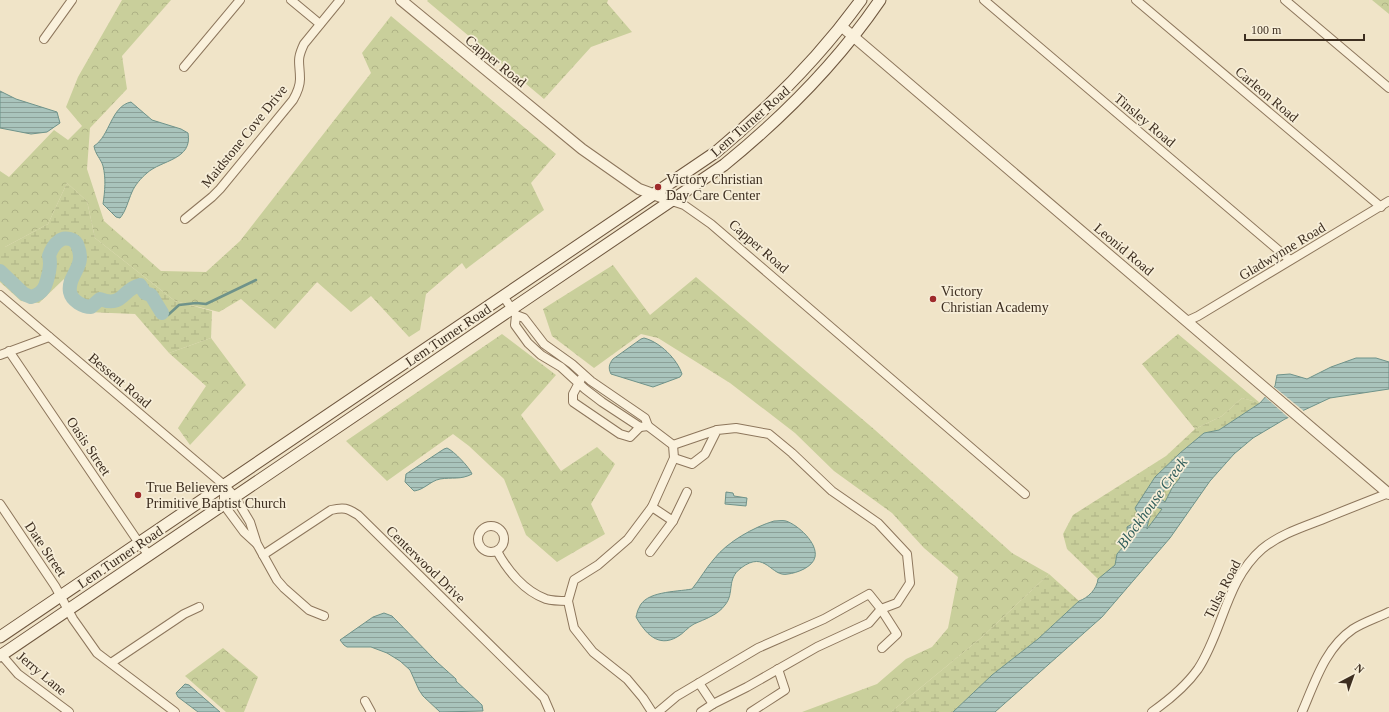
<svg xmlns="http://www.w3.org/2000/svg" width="1389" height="712" font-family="Georgia,serif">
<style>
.forest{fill:url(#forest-crowns)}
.wetland{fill:url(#wetland-marsh)}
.water{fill:url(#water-rules);stroke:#6f938a;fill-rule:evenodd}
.pier{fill:#f0e4c8}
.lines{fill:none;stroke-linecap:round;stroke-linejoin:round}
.stream{stroke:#6f938a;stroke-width:2.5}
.river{stroke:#a9c4bc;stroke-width:14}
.minor-casing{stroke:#8d765c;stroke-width:10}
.tertiary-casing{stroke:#8d765c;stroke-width:12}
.secondary-casing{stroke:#6f573f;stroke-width:13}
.minor{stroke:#faf1dc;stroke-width:8}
.tertiary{stroke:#faf1dc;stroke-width:10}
.secondary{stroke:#faf1dc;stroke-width:11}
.poi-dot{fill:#9e2a2b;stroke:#f7eed8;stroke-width:1.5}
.labels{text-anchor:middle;stroke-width:3.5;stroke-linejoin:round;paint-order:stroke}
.street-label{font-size:14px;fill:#3d2e20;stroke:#f7eed8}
.poi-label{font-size:14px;fill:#3d2e20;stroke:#f7eed8;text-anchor:start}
.water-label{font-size:15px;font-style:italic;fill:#2f5d5a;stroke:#f7eed8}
</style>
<defs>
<pattern id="forest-crowns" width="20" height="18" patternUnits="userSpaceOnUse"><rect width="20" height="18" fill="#c9cf9b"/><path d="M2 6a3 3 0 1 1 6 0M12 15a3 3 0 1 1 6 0" fill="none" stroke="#aeb285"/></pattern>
<pattern id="wetland-marsh" width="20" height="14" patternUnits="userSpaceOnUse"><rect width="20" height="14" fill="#c9cf9b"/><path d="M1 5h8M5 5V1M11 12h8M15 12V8" fill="none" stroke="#aeb285"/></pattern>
<pattern id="water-rules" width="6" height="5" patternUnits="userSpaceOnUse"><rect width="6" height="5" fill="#a9c4bc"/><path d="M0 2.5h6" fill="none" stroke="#8ba098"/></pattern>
</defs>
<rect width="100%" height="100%" fill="#f0e4c8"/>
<g class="forest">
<polygon points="122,0 171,0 122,56 127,89 90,128 87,169 104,221 161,271 206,272 240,241 371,73 362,53 391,16 556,154 531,183 544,210 466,269 462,263 426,294 420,330 409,337 371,296 351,312 317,282 275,329 241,299 219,312 175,301 95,238 87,201 67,183 48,224 5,247 0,247 0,171 9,177 54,130 68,140 82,126 66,107 78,77"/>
<polygon points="428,0 608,0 607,3 632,32 591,47 544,99 427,1"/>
<polygon points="1372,0 1389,0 1389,14"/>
<polygon points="613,265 650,315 696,277 875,430 1012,553 1049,574 982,637 891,712 802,712 877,684 906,659 932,647 948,628 958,577 924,548 892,513 834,471 795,433 730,383 658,338 641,334 594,368 552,336 543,309"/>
<polygon points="502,334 556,375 521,415 561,471 597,447 615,464 591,504 605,534 557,562 526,535 504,479 469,446 453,434 387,481 346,441"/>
<polygon points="1178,334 1260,403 1242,398 1222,416 1195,429 1142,364"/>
<polygon points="211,338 246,385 190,445 178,428 206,386 169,353"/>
<polygon points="223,648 258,677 244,712 226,712 185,676"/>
</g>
<g class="wetland">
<polygon points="67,183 87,201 95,238 175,301 212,311 211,338 169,353 135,314 87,312 69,301 64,279 39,303 21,301 0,282 0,247 5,247 48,224"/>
<polygon points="1242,398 1260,403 1219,430 1204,433 1180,453 1155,477 1135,508 1141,519 1128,541 1117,554 1116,565 1098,579 1067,549 1063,534 1073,515 1166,456 1195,429 1222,416"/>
<polygon points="1178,476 1180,478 1173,486 1165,502 1160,498 1164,492 1164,488 1173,483 1173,479"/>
<path d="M1156 507 1162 509 1147 529C1147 524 1152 510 1156 507Z"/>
<polygon points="1049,574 1079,601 1038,639 992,675 953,712 891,712 982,637"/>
</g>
<g class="water">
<polygon points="0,91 16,99 57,112 60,123 47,132 31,134 0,128"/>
<path d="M131 102 152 120 181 129 188 133C193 160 161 160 147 173 141 178 135 185 132 192 128 201 126 211 120 218L116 217 103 204C105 191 106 178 103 166 101 159 95 154 94 146 110 136 111 106 131 102Z"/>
<path d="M644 338C660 342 677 359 682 374L680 377 653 387 611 374C608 368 609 364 613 359L641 339Z"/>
<path d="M1356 358H1376L1389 362V389L1330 398 1285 419 1253 438 1234 454 1210 481 1170 538 1102 617 995 712H953L992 675 1038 639 1079 601C1088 598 1097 589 1098 579L1115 565 1117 554 1128 541 1127 527 1140 519 1135 508 1155 477 1180 453 1204 433 1219 430 1260 403 1275 386 1277 375 1290 374 1307 379 1331 367ZM1178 476 1180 478 1173 486 1165 502 1160 498C1164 492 1164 486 1171 485L1174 479ZM1156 507 1162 509 1147 529C1147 524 1152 509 1156 507Z"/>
<path d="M447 448C454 451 470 468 472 474 461 480 452 477 440 479 430 481 424 490 414 491L405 482 406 474 444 449Z"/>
<polygon points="726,492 733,493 734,496 747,498 746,506 725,504"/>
<path d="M774 521C778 521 782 520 786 521 798 525 818 543 815 557 813 567 797 573 788 574 771 578 766 549 741 568 726 579 735 593 725 605 718 615 705 619 694 624 688 627 683 634 677 637 658 648 645 633 636 617 637 614 637 611 639 608 645 591 676 592 692 589 700 579 706 568 714 559 727 542 754 527 774 521Z"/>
<polygon points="384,613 392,616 437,662 456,679 456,681 482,705 483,711 440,712 423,696 419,690 410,670 400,661 387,653 371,647 347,647 344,645 340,640 373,617"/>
<polygon points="185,684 189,685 220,712 198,712 178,697 176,693"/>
</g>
<polygon class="pier" points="1273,386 1305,412 1290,419 1264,396"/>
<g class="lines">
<polyline class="stream" points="162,313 165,315 168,315 179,305 196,303 206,304 256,280"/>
<path class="river" d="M0 271 24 294 31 297C45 293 46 285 49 272 50 266 51 262 49 256 51 250 53 245 59 241 62 238 66 238 70 239 74 240 77 243 78 247 86 268 67 275 70 292 72 301 83 307 91 307L100 299C123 308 122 289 140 285L145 293 151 295 162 313"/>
<defs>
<g id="minor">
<polyline points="291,0 320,24"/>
<polyline points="984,0 1290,260"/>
<polyline points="1136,0 1381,207"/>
<polyline points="1285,0 1389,88"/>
<polyline points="44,39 72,0"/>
<polyline points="184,67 240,0"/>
<polyline points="672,201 684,205 711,224 1025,494"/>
<path d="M185 219 212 197 220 189 293 100C297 93 300 87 300 79 300 62 296 61 304 44L340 0"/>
<polyline points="0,295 224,485 235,497 250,522 257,544 277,580 284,588 309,610 324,616"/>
<polyline points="503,296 516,315 524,318 544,344 572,364 591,381 645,418 648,426 640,427 602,402 585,389 561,367 541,355 528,343 515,325 516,315"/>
<polyline points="1187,321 1198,316 1389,201"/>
<polyline points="9,351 139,543 149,555"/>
<polyline points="0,355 49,337"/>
<polyline points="581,379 573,394 573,402 620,434 630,437 640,427"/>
<polyline points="648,426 673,445 674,458 652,507 628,539 598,565 574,580 568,601 574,628 593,652 627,679 643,698 652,712"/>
<polyline points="673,445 717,430"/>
<polyline points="674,458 692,464 705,454 717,430 736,428 769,434 792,453 832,491 878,523 907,554 910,583 897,603 881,609 897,634 882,648"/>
<polyline points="224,485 224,505 244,532 256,543"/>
<polyline points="0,504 55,586 73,619 97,653 175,712"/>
<polyline points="652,507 673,521 687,492"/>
<circle cx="491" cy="539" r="13"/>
<path d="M497 551C507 570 524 591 546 599 553 601 561 601 568 601"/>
<polyline points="650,552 673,521"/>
<path d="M263 555 331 510C344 507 347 508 358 515L544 698 550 712"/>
<polyline points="0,653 18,674 69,712"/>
<polyline points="111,663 184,614 199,607"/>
<polyline points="699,683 713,704"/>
<polyline points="365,701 371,712"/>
<polyline points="658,712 677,696 758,648 824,619 869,594 881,609 869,623 817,647 747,687 713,704 701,712"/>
<polyline points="751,712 785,690 778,669"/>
<path d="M1152 712C1169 700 1186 686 1198 669 1223 631 1226 580 1262 549 1279 535 1300 528 1321 520 1343 511 1366 502 1389 493"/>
<path d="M1302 712C1315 682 1325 648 1353 629 1364 622 1377 618 1389 612"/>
</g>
<g id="tertiary">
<polyline points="401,0 582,149 639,189 672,201"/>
<polyline points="841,26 1389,494"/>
</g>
<g id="secondary">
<path d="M0 637 716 152C771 106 819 58 861 0"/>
<path d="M0 656 724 165C783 117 837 63 880 0"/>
</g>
</defs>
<use href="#minor" class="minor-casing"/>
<use href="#tertiary" class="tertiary-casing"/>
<use href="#secondary" class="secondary-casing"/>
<use href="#minor" class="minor"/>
<use href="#tertiary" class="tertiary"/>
<use href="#secondary" class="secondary"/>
</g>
<g class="poi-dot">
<circle cx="658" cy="187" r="4"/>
<circle cx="933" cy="299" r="4"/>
<circle cx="138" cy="495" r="4"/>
</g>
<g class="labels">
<g class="street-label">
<text transform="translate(496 61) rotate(39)" y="5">Capper Road</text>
<text transform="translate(1267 94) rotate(40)" y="5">Carleon Road</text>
<text transform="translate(1145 120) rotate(40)" y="5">Tinsley Road</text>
<text transform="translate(750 121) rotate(-41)" y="5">Lem Turner Road</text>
<text transform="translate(244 136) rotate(-51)" y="5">Maidstone Cove Drive</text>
<text transform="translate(759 246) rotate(41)" y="5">Capper Road</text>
<text transform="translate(1124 249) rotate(40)" y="5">Leonid Road</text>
<text transform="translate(1282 251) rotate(-31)" y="5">Gladwynne Road</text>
<text transform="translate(448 335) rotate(-34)" y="5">Lem Turner Road</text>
<text transform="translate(120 380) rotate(40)" y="5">Bessent Road</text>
<text transform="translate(89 446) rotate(56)" y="5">Oasis Street</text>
<text transform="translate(46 549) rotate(56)" y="5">Date Street</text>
<text transform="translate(120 557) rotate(-34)" y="5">Lem Turner Road</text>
<text transform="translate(426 564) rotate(44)" y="5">Centerwood Drive</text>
<text transform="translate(1222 589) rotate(-63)" y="5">Tulsa Road</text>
<text transform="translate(42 673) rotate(40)" y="5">Jerry Lane</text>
</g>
<g class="poi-label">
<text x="666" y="184">Victory Christian<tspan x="666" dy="16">Day Care Center</tspan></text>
<text x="941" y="296">Victory<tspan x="941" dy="16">Christian Academy</tspan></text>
<text x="146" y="492">True Believers<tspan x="146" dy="16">Primitive Baptist Church</tspan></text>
</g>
<g class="water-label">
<text transform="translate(1152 503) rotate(-54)" y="5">Blockhouse Creek</text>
</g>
</g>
<g transform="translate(1353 676) rotate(41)" stroke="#f7eed8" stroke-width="3" paint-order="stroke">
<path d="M0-3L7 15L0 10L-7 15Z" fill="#3d2e20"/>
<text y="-6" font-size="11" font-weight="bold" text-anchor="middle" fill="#3d2e20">N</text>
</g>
<path d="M1245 34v6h119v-6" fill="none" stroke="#3d2e20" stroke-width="2"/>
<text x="1251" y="34" font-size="12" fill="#3d2e20" stroke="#f7eed8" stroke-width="3" paint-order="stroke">100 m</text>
</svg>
